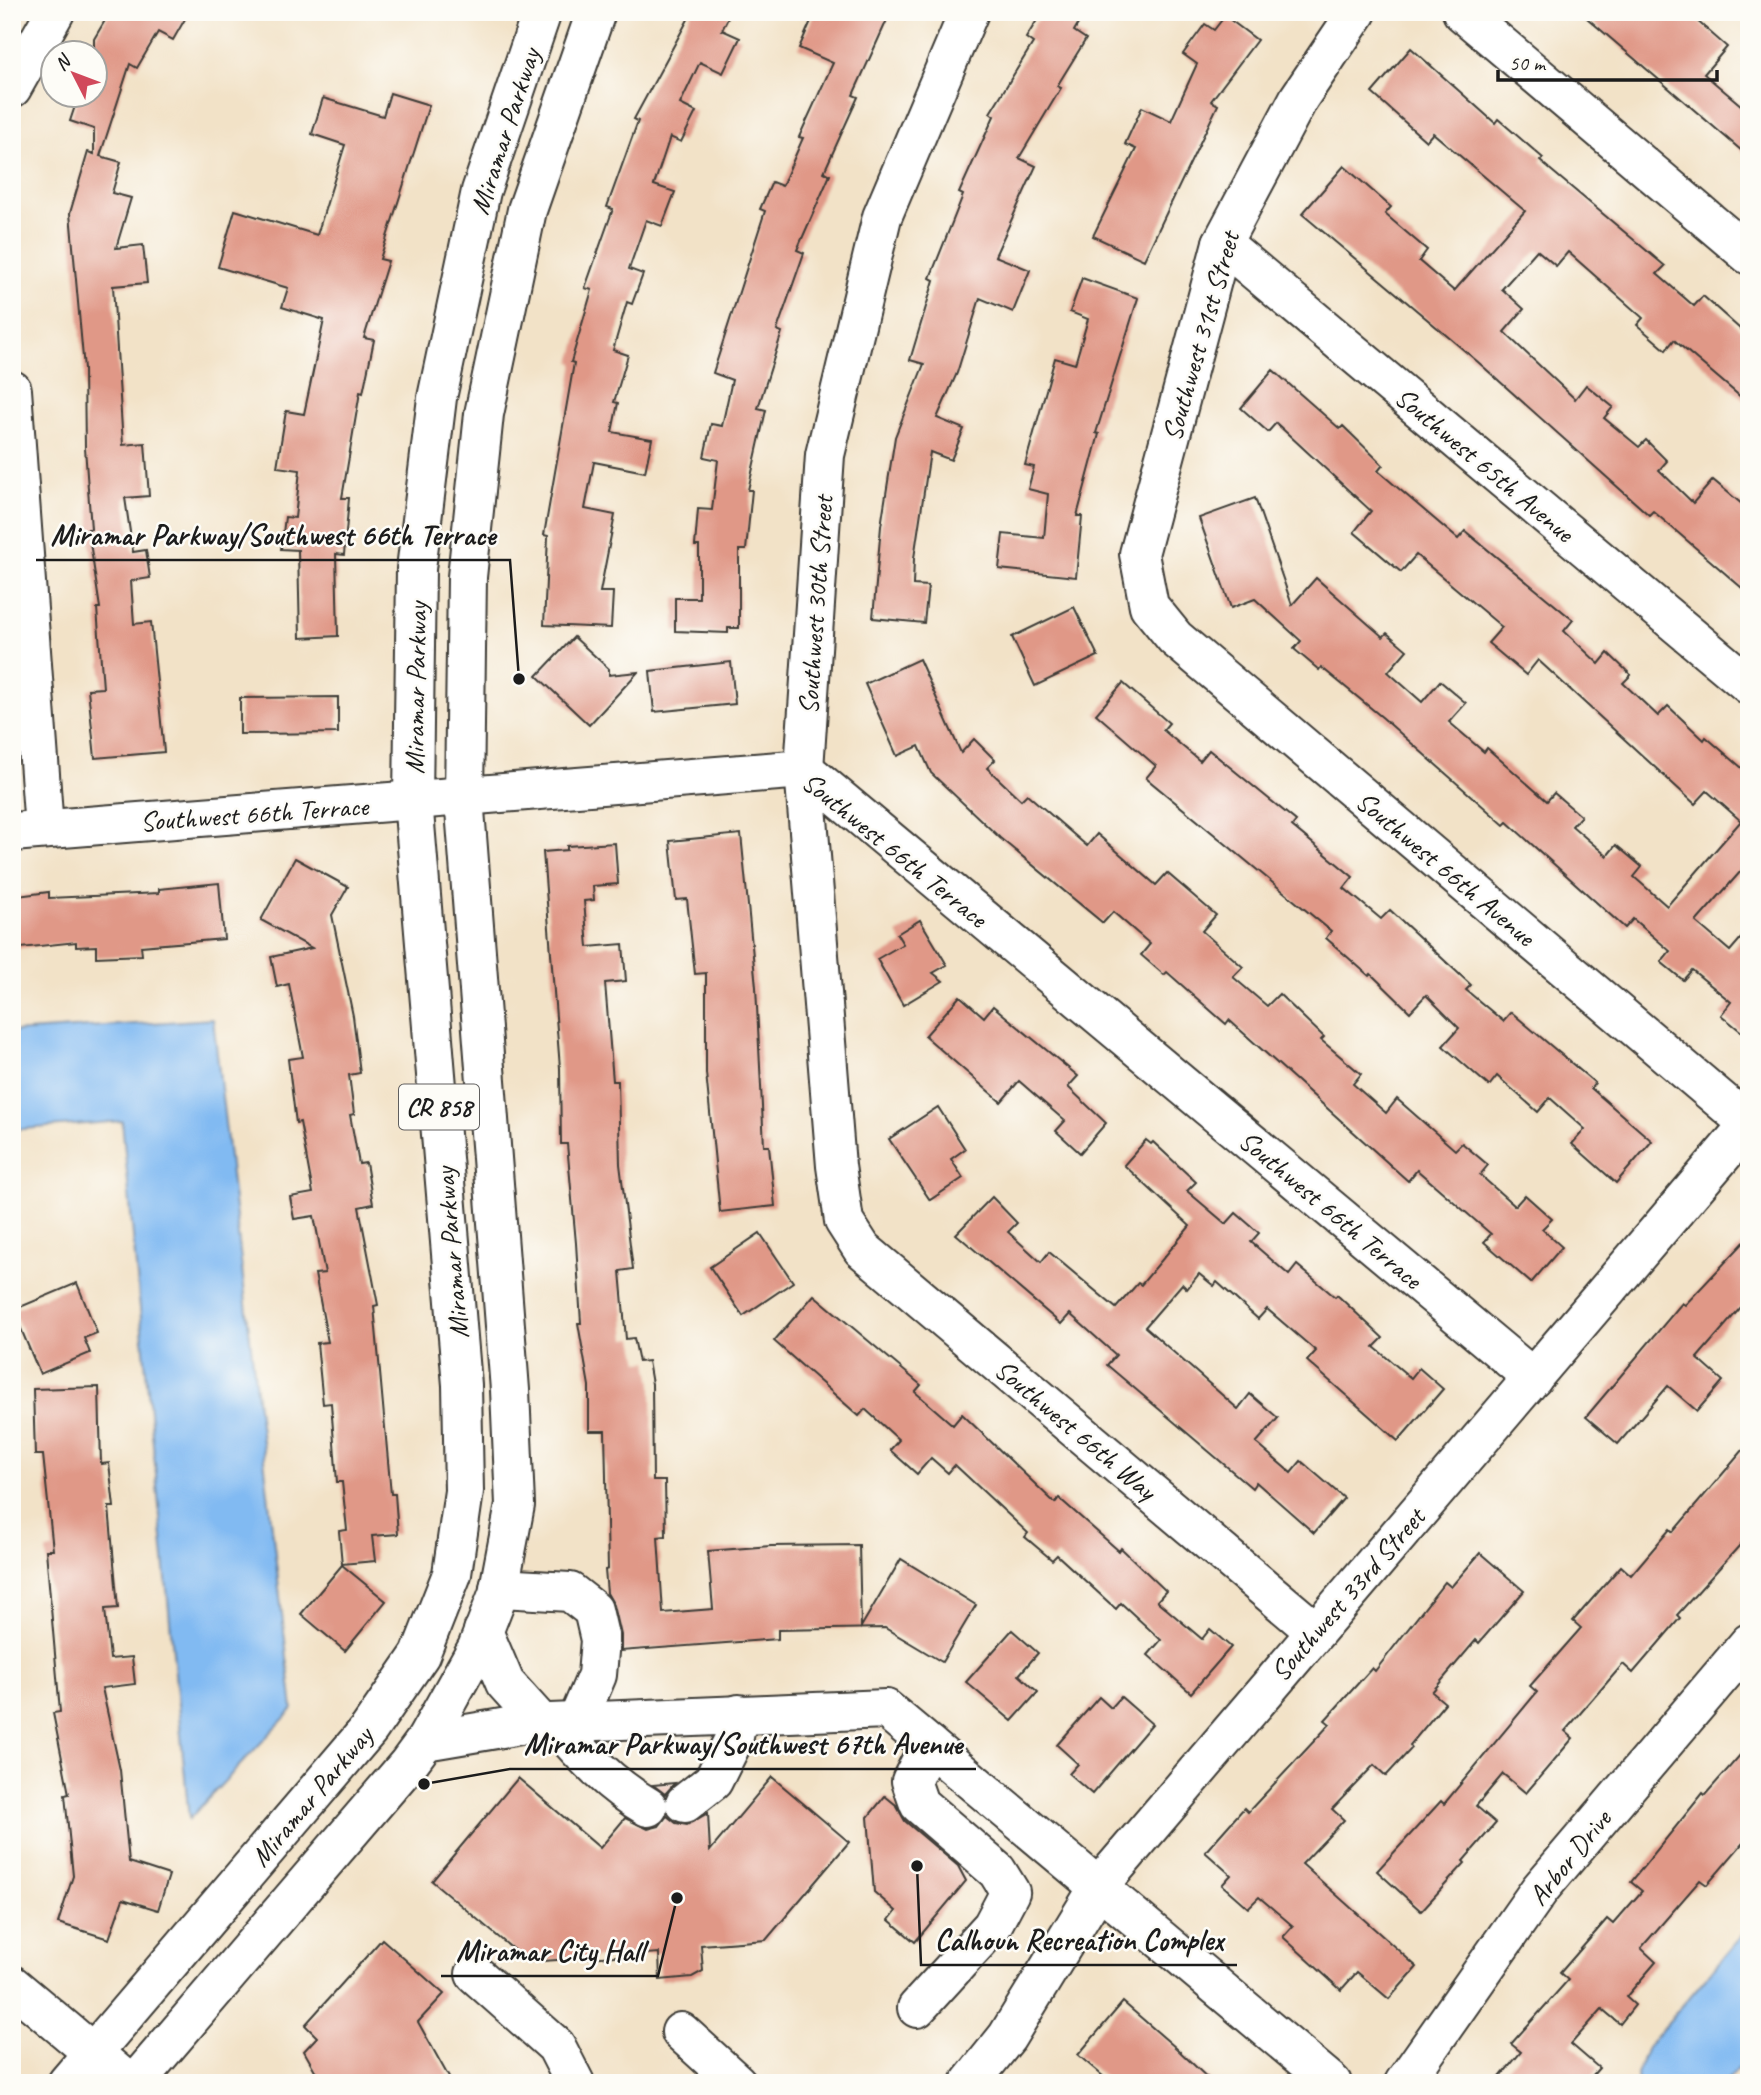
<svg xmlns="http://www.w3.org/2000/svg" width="1761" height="2095" font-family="Caveat,sans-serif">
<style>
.water{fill:#81baf2;stroke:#4e6b87;stroke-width:2}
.building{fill:#e09887}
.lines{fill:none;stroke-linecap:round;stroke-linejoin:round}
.minor-casing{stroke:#3c3a36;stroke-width:42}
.major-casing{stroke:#3c3a36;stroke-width:42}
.minor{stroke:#fff;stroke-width:38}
.major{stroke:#fff;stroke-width:38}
.labels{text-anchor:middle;stroke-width:5;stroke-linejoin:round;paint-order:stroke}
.shield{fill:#fdfcf7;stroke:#605f5e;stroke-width:2}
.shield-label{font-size:26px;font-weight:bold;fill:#1c1c1c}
.street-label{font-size:28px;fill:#1c1c1c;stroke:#fdfcf7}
.leader{fill:none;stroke:#1c1c1c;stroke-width:2.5}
.callout-dot{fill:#1c1c1c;stroke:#fdfcf7;stroke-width:2.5}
.callout-label{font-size:30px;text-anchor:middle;font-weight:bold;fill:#1c1c1c;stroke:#fdfcf7;stroke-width:5;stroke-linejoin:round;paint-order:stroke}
</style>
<rect width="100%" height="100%" fill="#fdfcf7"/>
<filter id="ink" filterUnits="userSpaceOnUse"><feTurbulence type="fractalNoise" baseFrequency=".0143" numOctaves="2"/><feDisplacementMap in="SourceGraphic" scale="14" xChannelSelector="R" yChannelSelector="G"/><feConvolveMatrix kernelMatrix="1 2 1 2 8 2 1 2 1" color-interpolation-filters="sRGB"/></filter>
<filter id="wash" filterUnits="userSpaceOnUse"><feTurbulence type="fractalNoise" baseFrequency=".00686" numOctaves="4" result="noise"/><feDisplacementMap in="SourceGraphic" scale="28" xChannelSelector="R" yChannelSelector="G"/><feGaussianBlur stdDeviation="1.57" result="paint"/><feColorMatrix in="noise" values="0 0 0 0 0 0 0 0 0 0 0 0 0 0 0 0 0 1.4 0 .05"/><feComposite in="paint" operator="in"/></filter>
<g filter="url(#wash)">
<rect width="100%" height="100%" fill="#f2e2c7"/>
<g class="water">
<polygon points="213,1019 293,1709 189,1819 122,1121 12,1130 12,1032"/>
<polygon points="1749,1927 1749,2056 1726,2083 1638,2083 1637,2074 1647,2047"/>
</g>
<g id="blocks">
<g class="building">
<polygon points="110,12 189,12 173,40 158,32 137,68 130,64 100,156 121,162 112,193 131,198 116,248 143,245 147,283 113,286 123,445 145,443 149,496 125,498 133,552 146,550 150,578 131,581 134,624 151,622 164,752 95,758 88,689 103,688 97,608 100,608 88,529 91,529 85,448 84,369 70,213 88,152 94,154 94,129 70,121 79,94 94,94 94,39"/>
<polygon points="692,12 731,12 722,30 740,38 723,73 700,62 680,104 696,112 681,142 670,137 654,185 675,192 662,226 646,220 629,269 643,274 632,304 627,302 613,350 628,355 614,402 618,403 612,432 652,439 645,472 594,462 585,509 615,515 600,592 613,592 611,628 544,625 548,536 544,535 574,363 571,362 592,290 585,288 613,209 607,207 638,121 634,119"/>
<polygon points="815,12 869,12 887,20 853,95 858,97 824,172 830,175 797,250 804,253 777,330 782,332 758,408 766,410 748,490 752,490 746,550 739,550 739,628 728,628 728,633 675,631 675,598 699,598 699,546 695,546 698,509 712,510 718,460 704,457 711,424 722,426 732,380 713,373 765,211 760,209 772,182 782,186 803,138 799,137 833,63 799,48"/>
<polygon points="1042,12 1085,12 1074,31 1086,39 1057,86 1061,88 1019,158 1036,166 995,256 1030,270 1013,312 980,298 957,373 937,418 964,429 951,460 930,452 914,558 913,585 928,586 924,623 873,618 881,526 895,437 924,364 910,360 934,280 930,278 963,195 959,193 994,116 990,113 1033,43 1026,38"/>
<polygon points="1580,12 1687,12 1727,47 1704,74 1749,112 1749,157"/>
<polygon points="1225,16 1257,40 1211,101 1218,105 1144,260 1093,236 1136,149 1125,144 1142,107 1171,121 1197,64 1183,54 1205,24 1214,30"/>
<polygon points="1411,48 1495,123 1498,119 1543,158 1540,161 1665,266 1657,274 1694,306 1703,296 1749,337 1749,404 1674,340 1666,350 1637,325 1643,318 1568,252 1556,266 1537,250 1502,289 1524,309 1504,332 1575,399 1586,385 1613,407 1604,418 1639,447 1646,440 1667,461 1659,470 1693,503 1713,480 1749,510 1749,594 1653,511 1649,515 1478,362 1302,214 1344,166 1391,207 1385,214 1427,250 1419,261 1454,291 1525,211 1433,133 1426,141 1372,93"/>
<polygon points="390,93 429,105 380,259 388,261 364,338 374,340 363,393 360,392 342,498 349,498 344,555 336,554 338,636 300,638 298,550 281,549 285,517 295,518 300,470 277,467 286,411 304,414 324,320 282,307 288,288 218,267 235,210 317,235 345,145 312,134 323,98 383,116"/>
<polygon points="1082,278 1138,298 1096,433 1099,434 1077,516 1082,516 1076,577 999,569 1003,534 1044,538 1048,494 1028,489 1034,467 1025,465 1055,358 1075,364 1088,319 1070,312"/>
<polygon points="1273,370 1340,429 1343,426 1383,465 1378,471 1458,539 1465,531 1573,620 1564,631 1599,664 1608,653 1631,675 1623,683 1658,716 1668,706 1704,740 1706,737 1749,774 1749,862 1696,922 1730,951 1749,929 1749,1038 1721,1015 1731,1002 1692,970 1683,980 1661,962 1670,951 1633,919 1625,928 1507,822 1504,825 1383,718 1321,667 1319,670 1294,649 1301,641 1255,599 1231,608 1199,518 1255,498 1292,605 1316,578 1383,637 1387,633 1407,650 1388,672 1422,702 1440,681 1466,703 1449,722 1484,752 1487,748 1547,801 1554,793 1581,816 1572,826 1607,856 1616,845 1642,867 1634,877 1667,906 1741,821 1707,791 1695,804 1538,660 1526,675 1488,643 1502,627 1416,555 1401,572 1354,532 1371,511 1276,423 1268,432 1241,408"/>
<polygon points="1074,607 1098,656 1035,686 1012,637"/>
<polygon points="574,637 609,669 609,675 638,672 589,725 537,676"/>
<polygon points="919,659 961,753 974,739 995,760 987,768 1021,800 1027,794 1087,846 1097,834 1156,885 1167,873 1216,915 1202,931 1243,967 1233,977 1267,1006 1279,994 1324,1037 1321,1040 1361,1074 1353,1084 1386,1113 1397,1099 1455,1150 1462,1143 1488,1165 1480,1175 1515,1206 1525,1195 1552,1219 1542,1229 1562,1247 1531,1283 1484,1242 1491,1234 1417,1170 1408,1181 1229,1020 1226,1024 1167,972 1164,975 1141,955 1150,944 1113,912 1103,923 1000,838 931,773 919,746 897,756 865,684"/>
<polygon points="731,662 735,704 654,712 650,671"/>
<polygon points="1123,683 1169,723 1163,730 1200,761 1209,750 1296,821 1292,826 1353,877 1344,888 1381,919 1390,910 1471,985 1466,990 1503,1021 1511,1012 1595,1083 1591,1088 1652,1141 1616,1183 1572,1144 1585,1129 1550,1098 1538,1112 1497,1076 1489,1086 1443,1046 1459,1028 1426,995 1410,1012 1371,974 1369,976 1326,938 1331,931 1146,778 1156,766 1096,714"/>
<polygon points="338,697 338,733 240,734 240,698"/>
<polygon points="741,834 756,987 764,1146 769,1146 775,1206 720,1212 706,1073 706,973 695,974 687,899 676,900 670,841"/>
<polygon points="615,843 618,884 593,886 594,900 584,901 588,947 623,944 626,981 605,983 613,1081 618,1081 620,1164 633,1269 620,1271 626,1339 634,1338 639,1362 648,1361 652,1384 653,1481 665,1481 666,1536 658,1537 663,1613 713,1609 708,1551 771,1546 859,1545 861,1627 901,1559 976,1605 942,1662 885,1628 778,1630 778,1639 621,1651 621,1635 614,1605 607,1593 605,1570 608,1569 605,1431 589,1431 589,1386 578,1323 581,1323 576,1243 567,1144 561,1144 560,1068 543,852 567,850 567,846"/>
<polygon points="295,858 348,887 332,915 353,1016 360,1073 349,1075 354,1114 350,1115 359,1164 366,1163 373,1204 359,1207 378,1305 374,1306 391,1494 395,1494 398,1534 372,1536 375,1561 342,1564 339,1531 347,1530 342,1482 337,1482 331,1403 323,1404 317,1343 328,1342 315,1274 325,1273 314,1216 294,1219 290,1197 313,1193 300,1122 296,1123 288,1059 303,1057 289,984 277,987 271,957 312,948 261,920"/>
<polygon points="219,883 224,939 141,946 142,955 96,957 96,946 76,947 76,942 12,949 12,909 18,908 17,896 49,892 49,898 159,893 159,889"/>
<polygon points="920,920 947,965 933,973 943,981 903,1005 877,959 903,944 897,934"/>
<polygon points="960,996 984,1017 993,1006 1078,1076 1068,1087 1106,1123 1080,1153 1056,1131 1065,1121 1019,1081 1001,1102 925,1036"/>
<polygon points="938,1107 965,1149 951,1159 963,1178 930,1200 889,1139"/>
<polygon points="1146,1140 1151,1144 1153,1142 1196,1182 1187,1191 1226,1224 1236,1213 1259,1233 1251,1242 1289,1275 1297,1265 1335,1297 1337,1295 1383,1338 1374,1347 1411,1378 1419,1368 1443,1389 1398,1441 1307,1361 1316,1351 1267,1309 1258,1319 1217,1282 1214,1286 1199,1274 1187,1289 1182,1284 1145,1327 1238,1409 1250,1394 1278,1418 1256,1443 1291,1473 1301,1461 1344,1498 1314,1533 1256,1482 1252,1488 1107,1365 1116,1355 1070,1314 1061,1324 956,1234 992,1197 1017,1223 1008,1232 1041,1262 1049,1252 1116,1308 1138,1283 1141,1285 1190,1226 1124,1165"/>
<polygon points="760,1233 793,1282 743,1316 710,1267"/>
<polygon points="1749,1237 1749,1298 1697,1358 1723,1381 1697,1411 1668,1386 1618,1444 1586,1417 1682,1303 1685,1305"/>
<polygon points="77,1283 97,1333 84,1338 90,1353 40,1374 13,1310"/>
<polygon points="814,1295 921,1385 915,1392 953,1425 962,1414 1055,1503 1059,1498 1119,1551 1121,1548 1166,1591 1157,1601 1202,1639 1210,1629 1231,1647 1191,1693 1148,1655 1161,1640 1121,1603 1116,1609 1057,1555 1052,1560 1025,1537 1028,1533 955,1465 948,1473 931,1458 917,1474 890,1450 899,1440 865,1409 859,1416 774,1341"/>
<polygon points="99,1387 101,1464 109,1463 114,1507 109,1507 118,1608 105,1609 110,1659 132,1657 135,1684 102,1688 120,1770 129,1862 169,1875 158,1910 123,1899 109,1939 58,1923 73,1876 65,1795 69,1794 53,1713 60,1712 46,1550 53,1550 43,1455 35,1455 33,1389"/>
<polygon points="1749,1443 1749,1535 1677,1615 1680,1618 1633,1673 1623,1664 1565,1731 1573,1738 1526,1793 1503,1774 1476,1806 1496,1823 1463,1861 1465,1863 1421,1911 1377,1871 1441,1801 1444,1804 1537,1692 1530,1686 1581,1628 1573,1621 1621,1566 1631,1575 1670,1529 1673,1532"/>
<polygon points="1480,1553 1524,1591 1479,1643 1476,1640 1432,1692 1445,1703 1410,1745 1412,1748 1386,1776 1374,1765 1332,1809 1344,1820 1302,1864 1417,1967 1389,1999 1357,1972 1341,1990 1283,1937 1293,1926 1259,1897 1248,1908 1222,1885 1231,1875 1205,1852 1244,1808 1248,1812 1330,1724 1325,1720 1372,1668 1375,1671 1445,1582 1451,1587"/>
<polygon points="342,1565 386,1601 345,1651 301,1614"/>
<polygon points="1012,1630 1038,1653 1019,1675 1038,1692 1012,1721 966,1682"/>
<polygon points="1099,1697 1111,1708 1121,1697 1152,1724 1092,1794 1069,1774 1078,1764 1057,1745"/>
<polygon points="1749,1745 1749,1836 1707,1885 1700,1880 1641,1948 1656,1962 1626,1997 1635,2005 1620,2024 1602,2009 1571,2044 1599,2068 1586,2083 1495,2083 1521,2052 1511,2044 1568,1980 1560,1973 1607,1919 1613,1924 1642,1891 1631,1882 1703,1793 1705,1795"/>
<polygon points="772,1777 849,1842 766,1940 701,1945 703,1971 692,1977 660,1980 659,1953 528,1962 432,1881 518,1778 600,1848 625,1818 648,1829 659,1826 667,1816 676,1823 687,1825 708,1813 710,1851"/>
<polygon points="675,1783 665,1794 653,1785"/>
<polygon points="885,1796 896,1805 905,1821 958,1866 966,1881 915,1942 889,1920 896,1911 874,1892 868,1817"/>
<polygon points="382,1939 444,1994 418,2022 452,2083 322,2083 304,2051 317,2037 305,2025"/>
<polygon points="1123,2002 1176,2048 1213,2083 1111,2083 1078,2055"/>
</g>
</g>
</g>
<g filter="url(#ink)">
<use href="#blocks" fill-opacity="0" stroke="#3c3a36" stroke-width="2"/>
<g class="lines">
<defs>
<g id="minor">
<polyline points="969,12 882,217 825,455 804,769 836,1166 844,1221 862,1249 1315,1631"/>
<polyline points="1357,12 1299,98 1222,243 1139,554 1149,606 1175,638 1749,1124"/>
<polyline points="1462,12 1749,255"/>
<polyline points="12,88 55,12"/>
<polyline points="1222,243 1749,685"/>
<polyline points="12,390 44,829"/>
<polyline points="12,832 804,769 1533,1378"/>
<polyline points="499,1588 570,1592 593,1610 600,1640 597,1675 577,1722"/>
<polyline points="483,1631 505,1683 542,1724"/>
<path d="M555 1723C583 1756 610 1785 648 1807"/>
<polyline points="425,1741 526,1724 886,1709 1332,2083"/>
<polyline points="685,1803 713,1781 733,1741 739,1714"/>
<polyline points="475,1974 556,2046 575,2083"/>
<polyline points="12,1985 129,2083"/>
<polyline points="917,2008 992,1926 1010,1892 997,1871 919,1804 911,1781 929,1745"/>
<polyline points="681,2032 737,2083"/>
<polyline points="970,2083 1007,2037 1100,1885 1749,1124"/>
<polyline points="1404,2083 1540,1889 1749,1643"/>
</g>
<g id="major">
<polyline points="67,2083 369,1729 420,1655 452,1574 464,1491 462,1385 413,800 416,569 437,398 481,191 542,12"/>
<polyline points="135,2083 408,1764 425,1741 477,1648 498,1594 515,1505 510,1390 464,797 467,577 484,414 527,210 596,12"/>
</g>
</defs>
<use href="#minor" class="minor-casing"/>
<use href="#major" class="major-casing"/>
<use href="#minor" class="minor"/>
<use href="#major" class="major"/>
</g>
</g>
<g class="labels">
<rect class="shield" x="399" y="1084.5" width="80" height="45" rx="5"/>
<g class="shield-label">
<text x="439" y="1116">CR 858</text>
</g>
<g class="street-label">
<text transform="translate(504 131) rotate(-72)" y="10">Miramar Parkway</text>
<text transform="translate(1200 336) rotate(-74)" y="10">Southwest 31st Street</text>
<text transform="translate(1485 464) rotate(40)" y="10">Southwest 65th Avenue</text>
<text transform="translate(815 605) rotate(-86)" y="10">Southwest 30th Street</text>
<text transform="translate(415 688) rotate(-89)" y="10">Miramar Parkway</text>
<text transform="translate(254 813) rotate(-4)" y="10">Southwest 66th Terrace</text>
<text transform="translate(895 849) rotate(39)" y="10">Southwest 66th Terrace</text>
<text transform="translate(1446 868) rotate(40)" y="10">Southwest 66th Avenue</text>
<text transform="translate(1331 1209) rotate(40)" y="10">Southwest 66th Terrace</text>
<text transform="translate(451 1253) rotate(-95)" y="10">Miramar Parkway</text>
<text transform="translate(1076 1429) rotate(40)" y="10">Southwest 66th Way</text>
<text transform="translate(1347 1594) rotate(-49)" y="10">Southwest 33rd Street</text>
<text transform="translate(311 1796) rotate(-50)" y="10">Miramar Parkway</text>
<text transform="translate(1569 1857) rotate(-51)" y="10">Arbor Drive</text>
</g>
</g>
<path class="leader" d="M519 679L510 560H36M424 1784L510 1769H976M917 1866L921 1965H1237M677 1898L658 1976H441"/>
<g class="callout-dot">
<circle cx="519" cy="679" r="7"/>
<circle cx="424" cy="1784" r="7"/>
<circle cx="917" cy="1866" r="7"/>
<circle cx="677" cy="1898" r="7"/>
</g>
<g class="callout-label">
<text x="273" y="545">Miramar Parkway/Southwest 66th Terrace</text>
<text x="743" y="1754">Miramar Parkway/Southwest 67th Avenue</text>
<text x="1079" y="1950">Calhoun Recreation Complex</text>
<text x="550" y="1961">Miramar City Hall</text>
</g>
<rect width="1761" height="2095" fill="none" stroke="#fdfcf7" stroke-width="42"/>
<g transform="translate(74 74) rotate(312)"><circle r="33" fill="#fdfcf7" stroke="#a3a29f" stroke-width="2"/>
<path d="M0-5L12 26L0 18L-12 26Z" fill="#d1495b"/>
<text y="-10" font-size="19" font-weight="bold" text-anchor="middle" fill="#1c1c1c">N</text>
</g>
<path d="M1498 70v10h219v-10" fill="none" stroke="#1c1c1c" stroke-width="3.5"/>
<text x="1509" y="70" font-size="21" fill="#1c1c1c" stroke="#fdfcf7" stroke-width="5" paint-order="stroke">50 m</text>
</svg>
